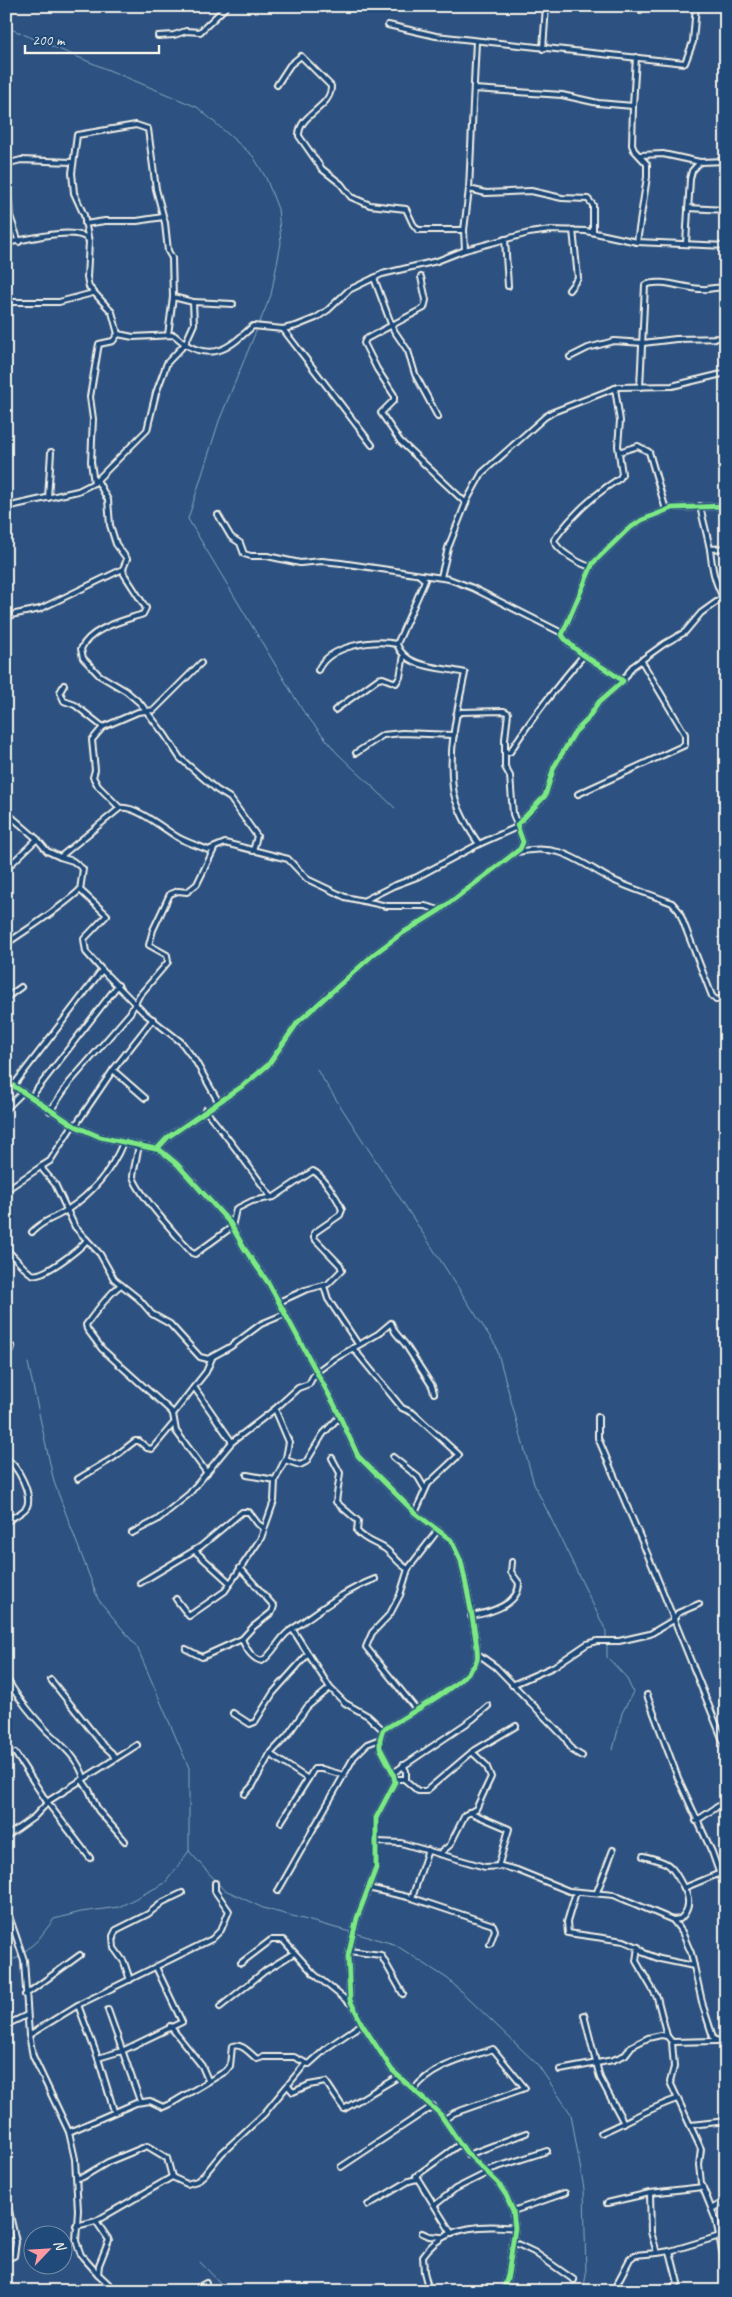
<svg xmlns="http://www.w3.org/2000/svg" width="732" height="2297" font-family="Caveat,sans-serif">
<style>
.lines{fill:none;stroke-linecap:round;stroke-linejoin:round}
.stream{stroke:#8ca8bf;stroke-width:1}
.minor-casing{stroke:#f4f1e8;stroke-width:8}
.tertiary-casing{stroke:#f4f1e8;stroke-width:9}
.minor{stroke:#1f4a7a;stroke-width:4}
.tertiary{stroke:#1f4a7a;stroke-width:5}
.cycleway-casing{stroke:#1f4a7a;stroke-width:8}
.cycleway{stroke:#7ce984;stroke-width:5}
</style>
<rect width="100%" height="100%" fill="#2d5281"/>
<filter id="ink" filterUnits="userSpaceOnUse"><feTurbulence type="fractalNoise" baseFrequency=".02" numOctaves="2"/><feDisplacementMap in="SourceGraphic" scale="10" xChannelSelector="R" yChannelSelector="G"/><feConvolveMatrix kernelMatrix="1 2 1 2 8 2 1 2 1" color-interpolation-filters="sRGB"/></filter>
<g filter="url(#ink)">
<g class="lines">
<g class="stream">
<polyline points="6,27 197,107 253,156 266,178 278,209 281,243 271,295 219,421 188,519 303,711 337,753 395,808"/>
<polyline points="317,1070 496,1346 534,1484 606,1631 606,1639"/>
<polyline points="28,1363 54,1482 98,1599 137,1647 189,1768 189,1851 223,1889 263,1908 394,1944 448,1979 538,2065 571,2114 584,2189 586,2275 583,2291"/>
<polyline points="607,1643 607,1657 626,1677 633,1692 622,1713 613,1750"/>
<polyline points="6,1962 17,1958 38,1940 54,1919 81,1912 119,1907 165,1883 189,1851"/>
<polyline points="200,2262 228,2291"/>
</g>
<defs>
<g id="minor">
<polyline points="640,6 640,10"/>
<polyline points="388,25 436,36 685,63 693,42 696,6"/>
<polyline points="158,36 174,35 186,31 200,32 227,6"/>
<polyline points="476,41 469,189 486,193 531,191 562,198 588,199 593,205 593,232"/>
<polyline points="543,49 546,6"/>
<path d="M277 85 290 65 301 56 331 86C332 108 298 114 299 136L322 169 341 184 351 197 370 205 406 209 413 224 418 230H464"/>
<polyline points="474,89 562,95 598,103 633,106 632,145 634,150 647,164 647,177 637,242"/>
<polyline points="633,106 636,57"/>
<polyline points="640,155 663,154 700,162"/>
<polyline points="6,164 21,160 72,162"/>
<polyline points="9,201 10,216 19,242"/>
<polyline points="688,208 726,210"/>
<polyline points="85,224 105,221 137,221 163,217"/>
<polyline points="505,239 508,286"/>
<path d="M6 243C25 240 74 226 88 239"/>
<polyline points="686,243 690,179 692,171 700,162 726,161"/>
<polyline points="465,250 464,230 469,189"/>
<polyline points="421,277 426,300 424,308 366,339 364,343 377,369 394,395 394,400 381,413 400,441 466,503"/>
<polyline points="374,278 393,329 408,351 415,374 438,417"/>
<polyline points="569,290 578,278 573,230"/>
<polyline points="173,297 193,302"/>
<polyline points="6,302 59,302 93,293"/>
<polyline points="283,329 372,445"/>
<polyline points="168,335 173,297 172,258 168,251 165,223 156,189 148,129 136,125 77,135 72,173 74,193 84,215 89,242 87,277 89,287 112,312 118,334 133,337 174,335 185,344 194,324 193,302 233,304"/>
<polyline points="570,357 588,348 614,341 643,343 676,339 726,338"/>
<path d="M640 387 645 285C661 278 685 289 702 289 710 290 717 286 726 288"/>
<polyline points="619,452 638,446 649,452 666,510"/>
<path d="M97 480 108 500 110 525 116 544 127 559 123 569 124 574 146 608 143 614C123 621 90 628 81 649L83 658 99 675 126 691 140 703 165 735 180 758 217 790 230 798 257 836 253 851"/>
<polyline points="94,483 91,462 93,419 90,397 98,349 99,344 113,341 118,334"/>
<polyline points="48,498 51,452"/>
<path d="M700 506C703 520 707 534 710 549 712 567 714 581 723 597"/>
<path d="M6 507 78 491 94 483 147 430 156 393 167 363 185 344C215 362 231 346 253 326L283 329 296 326 316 318 328 310 349 290 382 274 437 261 465 250 529 233 551 230 586 231 637 242 726 246"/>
<polyline points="218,515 231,537 240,543 244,554 251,556 267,556 300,563 322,561 341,563 449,579 473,588 562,633"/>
<polyline points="710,549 726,548"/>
<path d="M591 567C580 564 557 551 554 540 573 514 593 495 620 478L622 474 618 446 620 421 615 388"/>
<path d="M420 576 425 580 423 585 397 644C405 669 444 667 465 673 457 710 448 750 453 788 454 803 470 832 479 844L517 827"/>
<polyline points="441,577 448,548 467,500 482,473 545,417 553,412 618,387 672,386 726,373"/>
<polyline points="6,616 40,609 123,569"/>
<path d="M318 670C329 645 374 639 397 644"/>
<polyline points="623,681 632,667 664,644 685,632 701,613 726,595"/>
<polyline points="64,685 60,692 64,701 75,705 103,727 138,712 154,710 201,663"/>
<polyline points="335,710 378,679 383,678 396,683 400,677 404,655"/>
<polyline points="456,715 461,712 504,711 508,713 505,739 505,767 510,776 513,814 517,825"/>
<polyline points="103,727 92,740 95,770 93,777 98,786 120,808"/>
<polyline points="356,753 383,735 402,733 454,735"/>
<path d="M505 753 510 752C532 717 557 686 584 655"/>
<polyline points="578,794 685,745 685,734 641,660"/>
<polyline points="6,798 6,803"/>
<polyline points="6,812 37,839"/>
<path d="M517 852C557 843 574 858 607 877 627 888 651 894 672 903L679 911 712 996 716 1000 726 997"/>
<path d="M6 869 37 839 47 851 60 857 120 808C136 805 165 830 179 838 188 843 199 846 208 850L225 843 288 859 307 879 345 897 387 906H425L440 910"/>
<polyline points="80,890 107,915 84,939 86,952 102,970"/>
<polyline points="363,901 393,886 417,877 479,844"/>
<path d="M6 944C32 926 57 911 80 890L83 869 73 861 60 857"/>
<polyline points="6,998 21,987"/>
<polyline points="113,1070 145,1098"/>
<path d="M6 1081 75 1126 100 1137 160 1150 177 1164 230 1223 244 1248 269 1284 335 1406 358 1456 415 1513 451 1540 461 1561C464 1575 480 1651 477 1660 470 1682 405 1716 383 1730L380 1739V1748L393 1773 395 1782 376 1818V1868L357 1918 348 1956 350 2000 362 2024 392 2070 440 2114 466 2152 498 2183 506 2195 513 2211 515 2228 508 2275 503 2291"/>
<polyline points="13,1086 102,970 143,1012 181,1042 196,1062 218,1101"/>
<polyline points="31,1097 118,985"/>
<polyline points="6,1109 23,1092"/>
<path d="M205 1110C229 1138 250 1168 271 1197"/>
<polyline points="50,1111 70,1082 130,1013 139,996 168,962 167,955 149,945 153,930 170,894 178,891 187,892 197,884 214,849"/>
<polyline points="73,1125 50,1161 42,1166 43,1170 55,1184 75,1227 100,1254 114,1279 139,1299 152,1314 170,1324 200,1357 208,1359 230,1347 261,1324 285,1314"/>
<polyline points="75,1126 113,1070 153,1019"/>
<path d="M139 1146C138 1150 133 1174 133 1176 136 1192 179 1238 192 1253L195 1254 232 1227 236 1209 252 1201 274 1197 313 1171C322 1175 339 1200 342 1210L340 1215 314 1233V1238L340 1265 342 1270 328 1284 305 1290 279 1302"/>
<path d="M157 1149 168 1137 244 1085 268 1065 298 1022 374 954 401 934 440 910 520 849 523 842 517 825 545 796 554 767 575 732 586 721 599 702 623 681C605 667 574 653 562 635L593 563 627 530 642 520 672 508 726 506"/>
<polyline points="6,1190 42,1166"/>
<path d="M32 1232C43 1220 54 1219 67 1210 93 1193 111 1171 123 1143"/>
<path d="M6 1249C12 1254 26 1272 32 1274 43 1278 80 1249 87 1240"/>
<path d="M121 1285C109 1293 95 1313 86 1325L87 1329 102 1349 171 1411 173 1414 176 1431 207 1473"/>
<polyline points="324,1286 328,1299 358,1344"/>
<polyline points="353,1348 402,1408 413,1413 459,1455 428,1484 415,1513"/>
<polyline points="6,1355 12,1347"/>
<polyline points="194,1387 206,1372 212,1358"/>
<polyline points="173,1414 194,1387 232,1442"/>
<polyline points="598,1417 598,1438 652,1565 726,1748"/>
<polyline points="393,1457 418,1477 425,1489"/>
<path d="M332 1458 340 1473 336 1502 358 1521 357 1531C364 1540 374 1542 384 1548 393 1554 398 1564 408 1569"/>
<path d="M6 1459C17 1463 34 1497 26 1508 21 1514 12 1517 6 1522"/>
<polyline points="285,1460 300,1465 306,1462 323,1434 339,1417"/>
<polyline points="247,1475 275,1480"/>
<polyline points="78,1479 113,1458 135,1441 139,1441 147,1448 152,1449 173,1424"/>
<polyline points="6,1510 9,1520"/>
<polyline points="132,1533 157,1520 189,1494 232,1442 275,1409 298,1388 309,1384 315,1373 334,1359 378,1334 391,1323 395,1332 405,1344 432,1386 434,1393"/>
<polyline points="195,1551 230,1583"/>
<polyline points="140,1583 200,1547 242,1512 249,1512 258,1524 264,1528"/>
<polyline points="176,1599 189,1616 225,1591 261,1538 274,1501 275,1480 286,1458 289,1442 275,1409"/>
<path d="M471 1616C488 1613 519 1605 519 1583L511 1572 512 1562"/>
<polyline points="293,1630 330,1688 345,1703 368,1716 383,1730"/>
<path d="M242 1639C246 1649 252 1659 262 1661 273 1654 278 1640 288 1632 318 1612 341 1592 375 1579"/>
<polyline points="186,1649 202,1657 242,1639 253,1627 272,1612 274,1606 272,1604 240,1568"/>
<polyline points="478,1654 496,1667 565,1738 572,1750 582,1756"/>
<path d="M6 1677C16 1696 31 1714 46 1730 61 1745 78 1757 84 1778"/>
<polyline points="51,1680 102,1744 112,1753 115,1759"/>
<polyline points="512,1685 553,1667 587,1644 597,1641 619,1641 650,1634 672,1621 678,1613 699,1604"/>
<polyline points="647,1695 678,1778 712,1852 726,1892"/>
<polyline points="416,1709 366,1647 372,1633 390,1614 400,1595 408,1569 438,1530"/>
<polyline points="233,1713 250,1724 255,1722 273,1693 308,1654"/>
<polyline points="15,1753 47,1802 90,1858"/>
<polyline points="270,1754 287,1736 307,1707 330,1688"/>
<polyline points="403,1765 406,1771 406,1780"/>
<polyline points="393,1773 473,1719 488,1706"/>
<polyline points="395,1779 404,1779 418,1791 426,1791 472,1752 516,1726"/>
<polyline points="82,1780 89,1790 98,1810 125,1841"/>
<polyline points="245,1794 253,1785 270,1754 308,1779 314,1769 322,1769 343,1775"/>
<polyline points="469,1812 509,1829 498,1867"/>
<polyline points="696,1821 726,1801"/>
<polyline points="281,1822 308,1779"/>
<polyline points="6,1837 34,1817 50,1800 137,1745"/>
<polyline points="377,1842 401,1843 485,1867 501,1866 517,1870 569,1891 614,1895 673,1920 682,1932 691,1953 703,2006 713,2037 716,2041 726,2039"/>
<polyline points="439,1854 450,1845 465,1815 476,1809 491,1777 486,1765 472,1752"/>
<path d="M643 1856C671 1863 670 1863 684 1888"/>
<polyline points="368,1888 412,1898 493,1925 495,1930 490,1944"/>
<polyline points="278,1891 354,1757 367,1744 380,1739"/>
<polyline points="576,1892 567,1922 568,1933 624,1941 638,1947 644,1953 660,1959 694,1966"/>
<polyline points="597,1892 613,1850"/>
<polyline points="412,1898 428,1850"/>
<polyline points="6,1907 24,1960 29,2035 33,2056 69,2132 75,2159 78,2210 76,2241 81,2255 98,2274"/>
<path d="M673 1920 680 1919C690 1910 690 1899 684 1888L718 1874"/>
<polyline points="638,1947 636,1961 657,1997 667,2036"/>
<polyline points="349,1951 381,1955 403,1994"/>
<polyline points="241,1963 271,1940 283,1940 314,1974 351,2004"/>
<polyline points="130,1980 124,1962 114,1948 113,1936 116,1930 148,1914 163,1902 182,1893"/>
<polyline points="25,1995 80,1955"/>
<polyline points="78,2005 98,2058 114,2111"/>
<polyline points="220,2007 265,1971 294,1953"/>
<polyline points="108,2010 140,2101"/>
<polyline points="584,2015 600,2078 624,2123"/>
<polyline points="6,2025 27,2015"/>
<polyline points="170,2026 202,2066 208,2080"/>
<polyline points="29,2035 78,2005 212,1939 221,1930 229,1911 215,1891 215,1883"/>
<polyline points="672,2042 674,2067 670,2082 701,2149 699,2165 701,2183 716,2220 726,2271"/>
<polyline points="98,2058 122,2051 182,2022 156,1967"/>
<polyline points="560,2070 613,2060 625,2055 632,2046 648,2038 661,2035 667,2036 672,2042 716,2041"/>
<polyline points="288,2086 293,2092 309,2085 326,2082 344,2109 398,2077"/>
<path d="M414 2090C430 2066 468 2058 493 2049L525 2088 454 2113 445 2119"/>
<polyline points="6,2094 7,2093"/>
<polyline points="691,2125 726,2121"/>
<path d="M69 2132 136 2103 150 2101 163 2107 172 2103 226 2071 230 2066 232 2046C243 2043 249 2053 257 2059L263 2057H294L306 2063"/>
<path d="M601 2133C627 2122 650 2108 677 2099"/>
<polyline points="468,2155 526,2133"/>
<polyline points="341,2167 433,2106"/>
<polyline points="485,2171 547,2151"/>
<polyline points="77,2178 83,2177 108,2162 147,2146 167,2158 172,2177"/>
<polyline points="650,2193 651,2232 657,2253 670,2251 720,2236"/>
<polyline points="6,2197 16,2242 14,2256 6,2259"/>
<polyline points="607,2203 650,2193 703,2187"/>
<polyline points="368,2205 409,2181 417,2179"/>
<polyline points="435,2205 455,2189 487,2173"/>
<polyline points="712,2209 726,2200"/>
<polyline points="513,2211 565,2193"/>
<polyline points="96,2221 109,2240 99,2265 98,2274 116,2291"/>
<polyline points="76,2226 96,2221 172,2177 187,2184 197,2181 204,2175 222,2153 264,2114 306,2063 309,2064 328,2047 362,2024"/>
<polyline points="422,2233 429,2236 441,2237"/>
<polyline points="452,2234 416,2176 460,2144"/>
<polyline points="513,2242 534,2252 574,2280"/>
<polyline points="505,2285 514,2291"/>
<polyline points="192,2291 206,2283"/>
<path d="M429 2291 424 2272 423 2256C443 2226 482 2224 515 2228"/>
<polyline points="613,2291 630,2259 635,2255 657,2253"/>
<polyline points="667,2291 678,2283 670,2251"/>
</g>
<polyline id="tertiary" points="6,2289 10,2291"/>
</defs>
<use href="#minor" class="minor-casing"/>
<use href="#tertiary" class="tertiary-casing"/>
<use href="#minor" class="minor"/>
<use href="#tertiary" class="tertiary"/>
<defs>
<g id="cycleway">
<path d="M6 1081 75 1126 100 1137 160 1150 177 1164 230 1223 244 1248 269 1284 335 1406 358 1456 415 1513 451 1540 461 1561C464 1575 480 1651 477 1660 470 1682 405 1716 383 1730L380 1739V1748L393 1773 395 1782 376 1818V1868L357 1918 348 1956 350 2000 362 2024 392 2070 440 2114 466 2152 498 2183 506 2195 513 2211 515 2228 508 2275 503 2291"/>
<path d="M157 1149 168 1137 244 1085 268 1065 298 1022 374 954 401 934 440 910 520 849 523 842 517 825 545 796 554 767 575 732 586 721 599 702 623 681C605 667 574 653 562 635L593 563 627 530 642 520 672 508 726 506"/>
</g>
</defs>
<use href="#cycleway" class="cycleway-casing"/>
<use href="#cycleway" class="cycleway"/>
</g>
</g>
<rect width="732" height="2297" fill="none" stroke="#1f4a7a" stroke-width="25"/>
<rect x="12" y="12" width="707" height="2272" fill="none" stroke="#f4f1e8" stroke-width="2" filter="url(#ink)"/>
<g transform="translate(48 2250) rotate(65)"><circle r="24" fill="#1f4a7a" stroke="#748da6"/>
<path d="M0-4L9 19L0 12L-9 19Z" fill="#ff9aa2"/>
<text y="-8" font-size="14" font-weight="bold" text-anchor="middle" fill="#f4f1e8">N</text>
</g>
<path d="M25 45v8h134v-8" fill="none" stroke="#f4f1e8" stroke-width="2.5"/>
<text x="32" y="45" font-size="15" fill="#f4f1e8" stroke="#1f4a7a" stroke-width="4" paint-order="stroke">200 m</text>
</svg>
